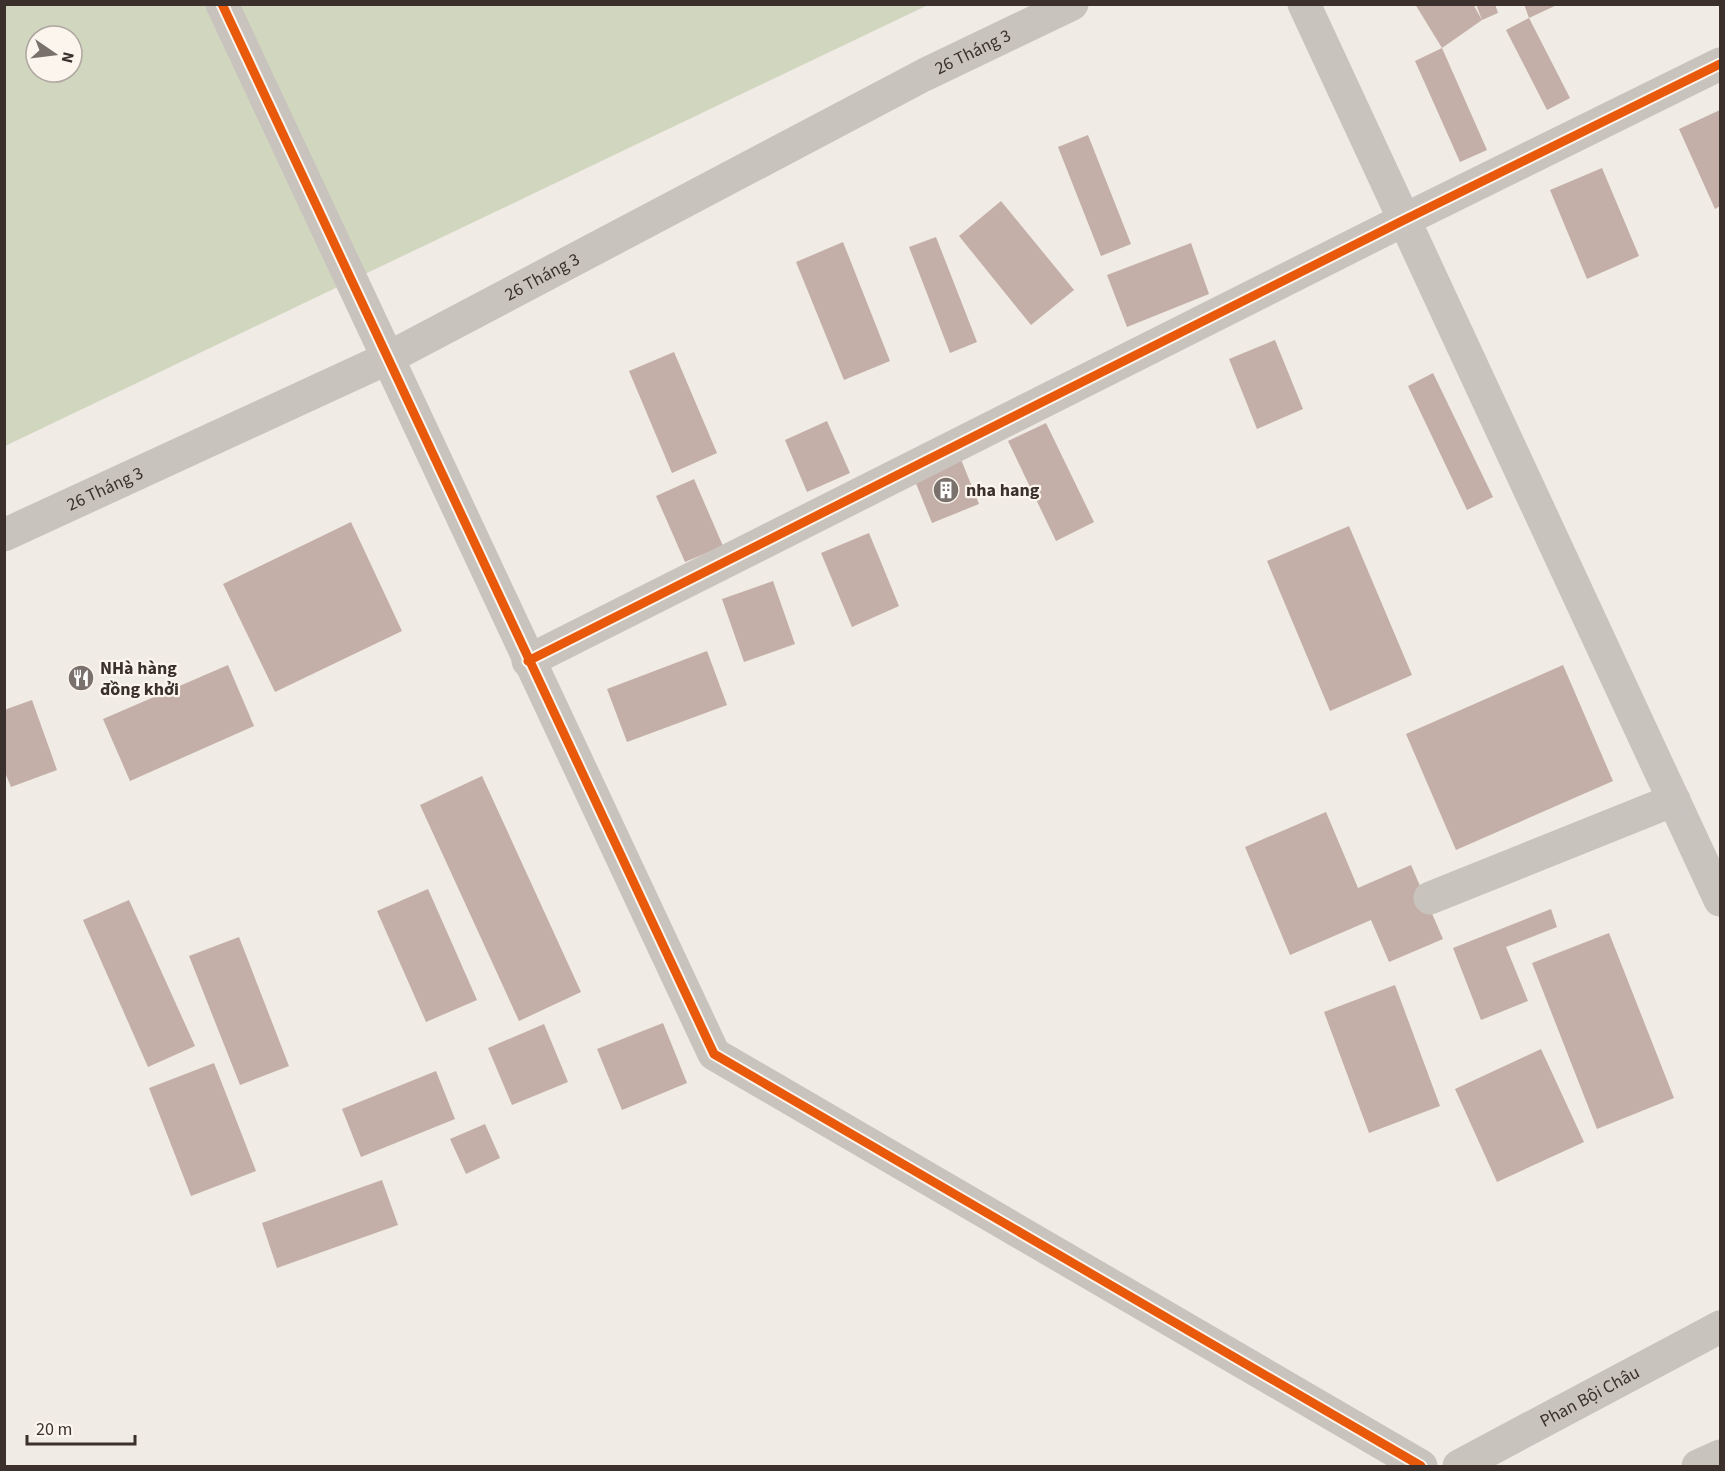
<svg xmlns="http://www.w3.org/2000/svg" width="1725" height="1471" font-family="'Source Sans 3',sans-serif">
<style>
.green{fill:#d1d6bf;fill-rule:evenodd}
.building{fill:#c3afa7}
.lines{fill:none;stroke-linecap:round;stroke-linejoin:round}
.minor{stroke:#c9c3be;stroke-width:33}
.cycleway-casing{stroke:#fbf5ee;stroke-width:13}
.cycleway{stroke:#e8590c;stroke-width:9}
.labels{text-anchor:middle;stroke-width:4.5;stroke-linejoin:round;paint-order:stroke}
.street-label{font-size:18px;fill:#3b302b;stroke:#fbf5ee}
.poi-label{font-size:18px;font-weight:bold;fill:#3b302b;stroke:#fbf5ee;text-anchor:start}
</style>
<rect width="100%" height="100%" fill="#f0ebe5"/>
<path class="green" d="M5 5H928L5 446ZM36 36H72V72H36Z"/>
<g class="building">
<polygon points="1415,4 1473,4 1482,20 1442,48"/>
<polygon points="1476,4 1495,4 1498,13 1482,20"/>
<polygon points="1524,4 1559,4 1529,18"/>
<polygon points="1529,18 1570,98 1547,110 1506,30"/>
<polygon points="1442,48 1487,150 1460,162 1415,61"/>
<polygon points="1720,110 1720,206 1715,209 1679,129"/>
<polygon points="1088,135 1131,244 1101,256 1058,147"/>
<polygon points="1602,168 1639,256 1587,279 1550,190"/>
<polygon points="1001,201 1074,290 1031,325 959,236"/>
<polygon points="936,237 977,342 950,353 909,247"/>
<polygon points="843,242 890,361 844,380 796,262"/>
<polygon points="1191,243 1209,294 1127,327 1107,275"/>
<polygon points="1275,340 1303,409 1257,429 1229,359"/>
<polygon points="674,352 717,453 672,473 629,371"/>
<polygon points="1433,373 1493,497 1467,510 1408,386"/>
<polygon points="827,421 850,473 807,492 785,440"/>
<polygon points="1046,423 1094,522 1056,541 1008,441"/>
<polygon points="960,457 979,504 932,523 913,476"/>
<polygon points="694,479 723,546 685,562 656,496"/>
<polygon points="351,522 402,631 275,692 223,584"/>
<polygon points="1349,526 1412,675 1330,711 1267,561"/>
<polygon points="869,533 899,606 852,627 821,553"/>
<polygon points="773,581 795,644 744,662 722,599"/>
<polygon points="707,651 727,705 627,742 607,689"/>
<polygon points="228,665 254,726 130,781 103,719"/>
<polygon points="1563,665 1613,781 1456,850 1406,734"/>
<polygon points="32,700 57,770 11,787 4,770 4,710"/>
<polygon points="482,776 581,992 519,1021 420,805"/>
<polygon points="1326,812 1358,888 1411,865 1443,939 1389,962 1371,920 1290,955 1245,847"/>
<polygon points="428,889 477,1000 426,1022 377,911"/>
<polygon points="129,900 195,1046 148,1067 83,920"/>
<polygon points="1551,909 1557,927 1506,947 1528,1001 1481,1020 1453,948"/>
<polygon points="1609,933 1674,1098 1597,1129 1532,963"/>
<polygon points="239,937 289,1066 240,1085 189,956"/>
<polygon points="1395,985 1440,1106 1369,1133 1324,1012"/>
<polygon points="663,1023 687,1083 622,1110 597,1049"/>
<polygon points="544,1024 568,1082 512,1105 488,1048"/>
<polygon points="1541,1049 1584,1142 1497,1182 1455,1089"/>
<polygon points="214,1063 256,1171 191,1196 149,1088"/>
<polygon points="436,1071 455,1119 361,1157 342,1109"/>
<polygon points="485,1124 500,1158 466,1174 450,1139"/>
<polygon points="382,1180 398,1225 277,1268 262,1223"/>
</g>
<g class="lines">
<g class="minor">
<polyline points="222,4 714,1054 1421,1466"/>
<polyline points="1304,4 1720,900"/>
<path id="s1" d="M4 535 386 359 924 75 1072 4"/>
<polyline points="528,661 1404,220 1720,64"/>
<polyline points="1430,898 1674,800"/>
<path id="s2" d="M1459 1466 1720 1327"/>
<polyline points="1698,1466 1720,1456"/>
</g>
<defs>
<g id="cycleway">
<polyline points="222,4 714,1054 1421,1466"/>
<polyline points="528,661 1404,220 1720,64"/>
</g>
</defs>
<use href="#cycleway" class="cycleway-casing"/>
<use href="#cycleway" class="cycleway"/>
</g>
<defs>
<symbol id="building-disc" viewBox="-11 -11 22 22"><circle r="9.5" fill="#7a716c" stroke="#fbf5ee"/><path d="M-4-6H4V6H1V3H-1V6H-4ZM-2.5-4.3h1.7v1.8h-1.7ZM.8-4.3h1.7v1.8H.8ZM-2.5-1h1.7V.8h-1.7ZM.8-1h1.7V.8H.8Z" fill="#fff"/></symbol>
<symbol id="restaurant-disc" viewBox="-11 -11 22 22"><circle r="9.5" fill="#7a716c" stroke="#fbf5ee"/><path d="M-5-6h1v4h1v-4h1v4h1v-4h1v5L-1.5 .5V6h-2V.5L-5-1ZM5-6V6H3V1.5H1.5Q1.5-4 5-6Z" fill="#fff"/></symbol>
</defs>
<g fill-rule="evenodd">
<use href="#building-disc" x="931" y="475" width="30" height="30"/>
<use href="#restaurant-disc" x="66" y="663" width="30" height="30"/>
</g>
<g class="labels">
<g class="street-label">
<text dy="6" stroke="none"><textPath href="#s1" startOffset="1083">26 Tháng 3</textPath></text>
<text dy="6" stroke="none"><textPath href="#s1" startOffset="597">26 Tháng 3</textPath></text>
<text dy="6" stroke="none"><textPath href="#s1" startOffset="111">26 Tháng 3</textPath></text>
<text dy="6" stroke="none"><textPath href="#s2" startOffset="148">Phan Bội Châu</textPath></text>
</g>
<g class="poi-label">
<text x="966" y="496">nha hang</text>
<text x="100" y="674">NHà hàng<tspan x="100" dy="21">đồng khởi</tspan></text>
</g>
</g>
<rect width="1725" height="1471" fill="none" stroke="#3b302b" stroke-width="12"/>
<g transform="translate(54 54) rotate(104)"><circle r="28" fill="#fbf5ee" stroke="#aea6a0" stroke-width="1.5"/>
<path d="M0-4.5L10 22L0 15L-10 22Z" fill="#7a716c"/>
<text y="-9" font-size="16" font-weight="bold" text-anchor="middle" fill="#3b302b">N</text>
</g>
<path d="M27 1435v9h108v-9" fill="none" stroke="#3b302b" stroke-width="3"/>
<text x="36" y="1435" font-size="18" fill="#3b302b" stroke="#fbf5ee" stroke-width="4.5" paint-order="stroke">20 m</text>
</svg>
